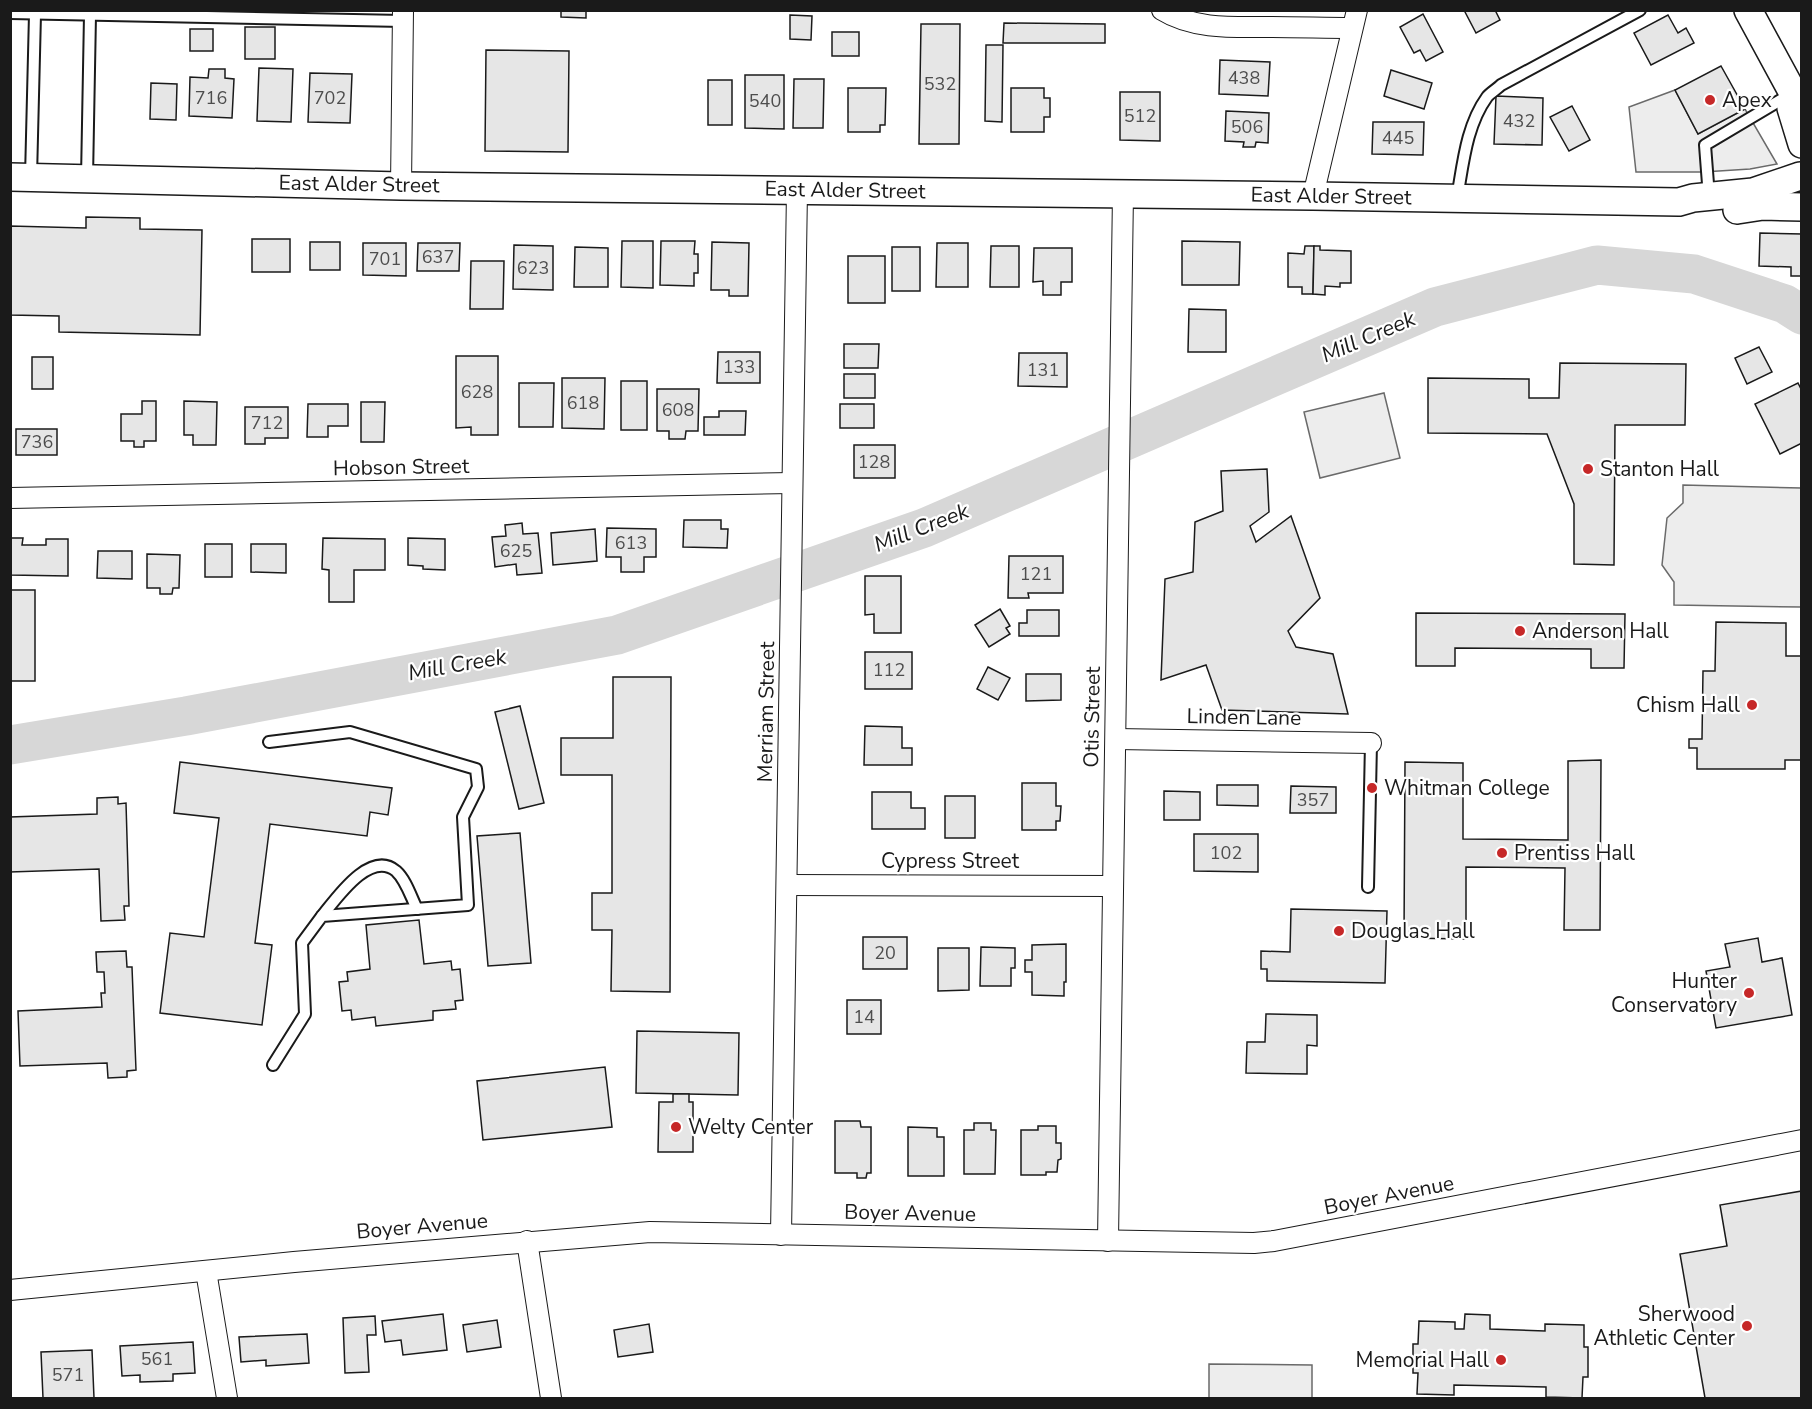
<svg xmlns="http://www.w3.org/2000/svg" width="1812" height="1409" font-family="'Nunito Sans',sans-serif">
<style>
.built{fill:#ededed;stroke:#6a6a6a;stroke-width:1.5}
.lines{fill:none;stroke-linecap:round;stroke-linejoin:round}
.river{stroke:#d7d7d7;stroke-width:39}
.building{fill:#e6e6e6;stroke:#1a1a1a;stroke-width:1.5}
.service-casing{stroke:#1a1a1a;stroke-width:14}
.minor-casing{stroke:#1a1a1a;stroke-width:22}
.secondary-casing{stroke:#1a1a1a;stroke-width:30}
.service{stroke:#fff;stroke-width:10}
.minor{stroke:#fff;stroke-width:20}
.secondary{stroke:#fff;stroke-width:27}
.poi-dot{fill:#c62828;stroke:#fff;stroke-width:2}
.labels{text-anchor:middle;stroke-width:4.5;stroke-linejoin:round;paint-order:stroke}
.number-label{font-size:18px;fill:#4d4d4d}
.poi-label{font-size:21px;fill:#1a1a1a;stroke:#fff;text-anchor:start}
.street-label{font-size:21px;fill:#1a1a1a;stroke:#fff}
.water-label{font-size:22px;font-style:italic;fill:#1a1a1a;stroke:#fff}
</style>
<rect width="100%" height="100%" fill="#fff"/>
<g class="built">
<polygon points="1675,90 1698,134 1745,109 1777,164 1750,169 1703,172 1636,172 1629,107"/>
<polygon points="1384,393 1400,458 1320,478 1304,412"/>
<polygon points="1683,485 1801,488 1801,607 1674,605 1674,582 1662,565 1667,518 1683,503"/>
<polygon points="1209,1364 1312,1365 1312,1398 1209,1398"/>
</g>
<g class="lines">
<polyline class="river" points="10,745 186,716 617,635 924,528 1435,307 1597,265 1694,274 1785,304 1802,315"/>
</g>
<g class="building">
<polygon points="561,10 586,10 586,18 561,17"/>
<polygon points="1464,10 1495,10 1500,20 1476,33"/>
<polygon points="1423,14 1443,52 1426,61 1420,50 1414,53 1400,27"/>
<polygon points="790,15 812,16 811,40 790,39"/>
<polygon points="1668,15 1678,33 1686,28 1694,43 1651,65 1634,33"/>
<polygon points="1004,23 1105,24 1105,43 1003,43"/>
<polygon points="921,24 960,24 959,144 919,144"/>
<rect x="245" y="27" width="30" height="32"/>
<rect x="190" y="29" width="23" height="22"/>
<rect x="832" y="32" width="27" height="24"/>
<polygon points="986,45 1003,45 1002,122 985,121"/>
<polygon points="486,50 569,51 568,152 485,151"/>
<polygon points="1220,60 1270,62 1268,96 1219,94"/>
<polygon points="1721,66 1745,109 1698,134 1675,90"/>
<polygon points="259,68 293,69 291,122 257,121"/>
<polygon points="209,69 225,69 225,78 234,79 232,118 189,116 190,77 208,78"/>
<polygon points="1391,70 1432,83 1424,109 1384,96"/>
<polygon points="310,73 352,74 350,123 308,122"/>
<polygon points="745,75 784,75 784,129 745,128"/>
<polygon points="794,79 824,79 823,128 793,128"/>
<rect x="708" y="80" width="24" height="45"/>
<polygon points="151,83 177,84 176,120 150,119"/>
<polygon points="848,88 886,88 885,125 880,125 880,132 848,132"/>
<polygon points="1011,88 1044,88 1044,98 1050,98 1050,117 1044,117 1044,132 1011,132"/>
<polygon points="1120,92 1160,92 1160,141 1120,140"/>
<polygon points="1496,96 1543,98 1542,145 1494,144"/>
<polygon points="1572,106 1590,140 1569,151 1550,117"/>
<polygon points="1226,111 1269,113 1268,143 1256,142 1255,147 1243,147 1244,142 1225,141"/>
<polygon points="1373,122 1424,122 1423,155 1372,154"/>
<polygon points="86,217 140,218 140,229 202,230 200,335 59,332 59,316 10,315 10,226 86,228"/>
<polygon points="1760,233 1802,234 1802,276 1791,276 1791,267 1759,266"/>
<rect x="252" y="239" width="38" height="33"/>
<polygon points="622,241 653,241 653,288 621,287"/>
<polygon points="661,241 695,241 694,254 698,254 698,273 694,273 694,286 660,285"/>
<polygon points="1182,241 1240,242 1239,285 1182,285"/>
<rect x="310" y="242" width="30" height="28"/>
<polygon points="712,242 749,243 748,296 729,296 729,290 711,290"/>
<polygon points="363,243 406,243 406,276 363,275"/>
<polygon points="418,243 460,243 459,271 417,271"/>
<polygon points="937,243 968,243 968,287 936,287"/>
<polygon points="514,245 553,246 553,290 513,289"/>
<polygon points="991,246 1019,246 1019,287 990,287"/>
<polygon points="1305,246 1314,246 1313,294 1302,294 1302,287 1288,287 1288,253 1304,254"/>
<polygon points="1314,246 1320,246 1320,250 1351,251 1351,283 1340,283 1340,287 1325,286 1325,295 1313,294"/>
<polygon points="575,247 608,248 608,287 574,287"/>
<rect x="892" y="247" width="28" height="44"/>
<polygon points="1034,248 1072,248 1072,282 1061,282 1061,295 1043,295 1043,281 1033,282"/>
<rect x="848" y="256" width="37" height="47"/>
<polygon points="471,261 504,261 503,309 470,309"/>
<polygon points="1189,309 1226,310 1226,352 1188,352"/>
<polygon points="844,344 879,344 878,368 844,368"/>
<polygon points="1759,347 1772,372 1747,384 1735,358"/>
<polygon points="718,352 760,352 760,383 717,383"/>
<polygon points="1019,353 1067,353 1067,387 1018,386"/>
<polygon points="456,356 498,356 498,435 471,435 471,427 456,428"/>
<rect x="32" y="357" width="21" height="32"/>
<polygon points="1560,363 1686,364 1685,425 1615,425 1614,565 1574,564 1574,504 1547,434 1428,433 1428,378 1529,379 1529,398 1559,398"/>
<rect x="844" y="374" width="31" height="24"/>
<polygon points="562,378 605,378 604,429 562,428"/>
<rect x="621" y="381" width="26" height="49"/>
<polygon points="519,383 554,383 553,427 519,427"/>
<polygon points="1798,383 1802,391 1802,443 1780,454 1755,404"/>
<polygon points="657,389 699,389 698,431 686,431 685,439 669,439 669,431 657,431"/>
<polygon points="142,401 156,401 156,441 144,441 144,447 134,447 134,441 121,441 121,414 142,414"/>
<polygon points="184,401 217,402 216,445 193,445 193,435 184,435"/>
<polygon points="361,402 385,402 384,442 361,442"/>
<polygon points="308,404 348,404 348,426 328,426 328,437 307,437"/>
<rect x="840" y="404" width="34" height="24"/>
<polygon points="245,407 288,407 288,438 265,438 265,444 245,444"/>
<polygon points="719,411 746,411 745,435 704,435 704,417 719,417"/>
<rect x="16" y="429" width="41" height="26"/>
<rect x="854" y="445" width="41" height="33"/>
<polygon points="1267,469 1269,512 1250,526 1256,542 1291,516 1320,598 1288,631 1296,647 1333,654 1348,714 1222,710 1206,665 1161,680 1165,579 1193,572 1195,522 1223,511 1221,471"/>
<polygon points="684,520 721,520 721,529 728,529 727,548 683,547"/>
<polygon points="522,523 523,534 538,533 542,573 517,575 516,564 495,567 492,537 506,536 505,525"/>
<polygon points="607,528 656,529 656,557 644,557 644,572 621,572 621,557 606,557"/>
<polygon points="595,529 597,561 553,565 551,533"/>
<polygon points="10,538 23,538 22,545 46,545 46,539 68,539 68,576 10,575"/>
<polygon points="323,538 385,539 385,570 354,570 354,602 329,602 329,570 322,569"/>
<polygon points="408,538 445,539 445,570 423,569 423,566 408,565"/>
<rect x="205" y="544" width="27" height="33"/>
<polygon points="251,544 286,544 286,573 251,572"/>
<polygon points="98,551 132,551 132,579 97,578"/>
<polygon points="147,554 180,555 179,588 173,588 172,594 160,594 160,588 147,588"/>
<polygon points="1009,556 1063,556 1063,593 1028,593 1029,598 1008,598"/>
<polygon points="865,576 901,576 901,633 874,633 874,614 865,615"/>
<rect x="10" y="590" width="25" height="91"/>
<polygon points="1000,609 1010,626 1006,628 1010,634 989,647 975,625"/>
<polygon points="1027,610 1059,610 1059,636 1019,636 1019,623 1027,623"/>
<polygon points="1416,613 1625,614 1624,668 1591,668 1591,649 1455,648 1455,666 1416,666"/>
<polygon points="1716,622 1786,623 1786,656 1802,656 1802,760 1785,760 1785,769 1697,769 1697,748 1689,748 1689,739 1702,739 1703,671 1715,671"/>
<rect x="865" y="652" width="47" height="37"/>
<polygon points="988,667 1010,678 998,700 977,689"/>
<polygon points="1026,674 1061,674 1061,700 1026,701"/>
<polygon points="613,677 671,677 670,992 611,991 612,930 592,930 592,893 612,893 612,775 561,775 561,738 613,738"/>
<polygon points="520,706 544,803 519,809 495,712"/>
<polygon points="865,726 902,727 902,748 912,748 912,765 864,765"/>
<polygon points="1601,760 1600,930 1564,930 1565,868 1466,867 1466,939 1404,938 1405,762 1463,763 1463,839 1568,840 1568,761"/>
<polygon points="180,762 392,788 388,815 370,812 367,836 270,824 255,943 272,945 262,1025 160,1013 170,933 204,937 219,818 174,813"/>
<polygon points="1022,783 1056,783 1056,806 1061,806 1060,821 1056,821 1056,830 1022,830"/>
<polygon points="1217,785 1258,785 1258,806 1217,805"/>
<polygon points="1291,786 1336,787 1336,813 1290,813"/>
<polygon points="1164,791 1200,792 1200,820 1164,820"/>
<polygon points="872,792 911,792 911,808 925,808 925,829 872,829"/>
<rect x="945" y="796" width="30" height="42"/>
<polygon points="118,797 118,804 126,803 129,906 124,906 125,920 101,921 99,869 10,872 10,817 97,814 97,798"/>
<polygon points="520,833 531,963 488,966 477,836"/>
<polygon points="1194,834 1258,834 1258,872 1194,871"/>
<polygon points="1291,909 1387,911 1385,983 1267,981 1267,969 1261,969 1261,951 1290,952"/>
<polygon points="419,920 424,964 451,961 452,970 460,969 463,1000 455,1001 456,1009 433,1011 433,1020 376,1026 375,1017 352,1020 351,1010 342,1011 339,982 348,981 347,972 370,969 366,925"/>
<rect x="863" y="937" width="44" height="32"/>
<polygon points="1758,938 1762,962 1782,958 1792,1015 1716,1028 1706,971 1730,967 1725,944"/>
<polygon points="1066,944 1066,982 1064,982 1064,996 1032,995 1032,972 1025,972 1025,960 1032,960 1032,945"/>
<polygon points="981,947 1015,948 1015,968 1011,968 1011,986 980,986"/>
<polygon points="938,948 969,948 969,990 938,991"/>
<polygon points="126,951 127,967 132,967 136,1070 127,1071 127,1077 108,1078 107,1063 20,1066 18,1011 102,1007 101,993 105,993 104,972 97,972 96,952"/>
<rect x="847" y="1000" width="34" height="34"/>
<polygon points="1266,1014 1317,1015 1317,1046 1307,1045 1307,1074 1246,1073 1247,1042 1265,1042"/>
<polygon points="637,1031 739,1033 738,1095 636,1093"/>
<polygon points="605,1067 612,1127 483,1140 477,1081"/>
<polygon points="673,1094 689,1094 689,1102 693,1102 693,1152 658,1152 659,1102 673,1102"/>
<polygon points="835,1121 860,1121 861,1127 871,1127 871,1173 867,1173 866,1178 857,1178 857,1173 835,1173"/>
<polygon points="974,1123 991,1123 991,1130 996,1130 995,1174 964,1174 964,1130 974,1130"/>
<polygon points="1038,1126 1056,1126 1056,1143 1061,1143 1061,1159 1058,1160 1057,1172 1046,1172 1046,1175 1021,1175 1021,1130 1038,1130"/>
<polygon points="908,1127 937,1128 937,1137 944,1137 944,1176 908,1176"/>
<polygon points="1802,1191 1802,1398 1705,1398 1680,1254 1727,1246 1720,1205"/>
<polygon points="443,1314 447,1350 403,1355 401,1340 385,1342 382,1321"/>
<polygon points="1465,1314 1490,1315 1490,1329 1545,1331 1545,1324 1584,1325 1584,1347 1588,1347 1588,1377 1583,1377 1582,1398 1546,1397 1546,1387 1454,1385 1454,1395 1417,1394 1418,1373 1413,1373 1413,1344 1418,1344 1419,1321 1455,1322 1455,1329 1464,1329"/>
<polygon points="375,1316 376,1335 367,1335 369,1372 345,1373 343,1318"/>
<polygon points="497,1320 501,1347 467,1352 463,1325"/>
<polygon points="649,1324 653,1352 618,1357 614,1330"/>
<polygon points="307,1334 309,1363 266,1366 266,1360 241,1362 239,1337"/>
<polygon points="193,1342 195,1373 173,1374 173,1381 140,1382 140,1375 122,1376 120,1346"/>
<polygon points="92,1350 94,1398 43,1398 41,1352"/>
</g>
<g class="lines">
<defs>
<g id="service">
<polyline points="10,13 403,21"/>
<polyline points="31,177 35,14"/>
<polyline points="87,178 90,15"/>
<polyline points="1709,197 1705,145 1789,95"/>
<path d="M1457 198C1463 165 1466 126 1487 97 1490 93 1497 89 1501 85L1640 10"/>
<polyline points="269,742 350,732 476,769 478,787 463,817 468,905 322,916 302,943 305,1014 273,1065"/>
<polyline points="1368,887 1371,743"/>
<path d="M322 916C336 899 370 849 396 871 406 880 411 897 417 909"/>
</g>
<g id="minor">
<path d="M1162 10C1194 30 1236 27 1272 27 1299 27 1326 28 1352 28"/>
<polyline points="401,186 403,10"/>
<polyline points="1313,196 1357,10"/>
<polyline points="10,498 792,483"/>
<polyline points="1116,739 1371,743"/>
<polyline points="787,885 1113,886"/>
<polyline points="781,1235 797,190"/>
<polyline points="527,1241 551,1398"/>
<polyline points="1108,1241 1123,193"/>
<polyline points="206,1271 227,1398"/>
<polyline points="10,1290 294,1262 650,1232 1254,1243 1274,1241 1802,1140"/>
</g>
<g id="secondary">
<polyline points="1748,10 1793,93 1802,99"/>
<polyline points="1793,93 1791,108 1802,144"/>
<polyline points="10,177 401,186 1313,196 1679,202 1693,198 1753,192 1800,176"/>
<polyline points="1737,210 1763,206 1802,207"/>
</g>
</defs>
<use href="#service" class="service-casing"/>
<use href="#minor" class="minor-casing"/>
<use href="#secondary" class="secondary-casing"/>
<use href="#service" class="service"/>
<use href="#minor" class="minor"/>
<use href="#secondary" class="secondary"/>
</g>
<g class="poi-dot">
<circle cx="1710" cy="100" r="6"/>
<circle cx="1588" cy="469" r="6"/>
<circle cx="1520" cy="631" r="6"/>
<circle cx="1752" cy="705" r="6"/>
<circle cx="1372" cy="788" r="6"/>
<circle cx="1502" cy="853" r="6"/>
<circle cx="1339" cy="931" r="6"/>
<circle cx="1749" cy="993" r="6"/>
<circle cx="676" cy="1127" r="6"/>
<circle cx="1747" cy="1326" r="6"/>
<circle cx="1501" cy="1360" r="6"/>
</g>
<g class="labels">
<g class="number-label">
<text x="1244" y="84">438</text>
<text x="940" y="90">532</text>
<text x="211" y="104">716</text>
<text x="330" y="104">702</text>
<text x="765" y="107">540</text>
<text x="1140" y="122">512</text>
<text x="1519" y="127">432</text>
<text x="1247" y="133">506</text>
<text x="1398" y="144">445</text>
<text x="438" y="263">637</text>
<text x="385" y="265">701</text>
<text x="533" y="274">623</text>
<text x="739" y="373">133</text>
<text x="1043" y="376">131</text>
<text x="477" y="398">628</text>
<text x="583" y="409">618</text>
<text x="678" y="416">608</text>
<text x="267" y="429">712</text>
<text x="37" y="448">736</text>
<text x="874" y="468">128</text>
<text x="631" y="549">613</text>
<text x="516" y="557">625</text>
<text x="1036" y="580">121</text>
<text x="889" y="676">112</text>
<text x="1313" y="806">357</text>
<text x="1226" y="859">102</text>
<text x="885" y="959">20</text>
<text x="864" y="1023">14</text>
<text x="157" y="1365">561</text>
<text x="68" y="1381">571</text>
</g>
<g class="poi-label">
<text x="1722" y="107">Apex</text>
<text x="1600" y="476">Stanton Hall</text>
<text x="1532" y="638">Anderson Hall</text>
<text x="1740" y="712" text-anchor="end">Chism Hall</text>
<text x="1384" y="795">Whitman College</text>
<text x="1514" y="860">Prentiss Hall</text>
<text x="1351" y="938">Douglas Hall</text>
<text x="1737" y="988" text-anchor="end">Hunter<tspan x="1737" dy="24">Conservatory</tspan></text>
<text x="688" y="1134">Welty Center</text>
<text x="1735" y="1321" text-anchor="end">Sherwood<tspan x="1735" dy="24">Athletic Center</tspan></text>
<text x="1489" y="1367" text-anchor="end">Memorial Hall</text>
</g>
<g class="street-label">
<text transform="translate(359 184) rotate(1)" y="7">East Alder Street</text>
<text transform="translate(845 190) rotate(1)" y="7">East Alder Street</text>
<text transform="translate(1331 196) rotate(1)" y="7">East Alder Street</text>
<text transform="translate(401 467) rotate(-1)" y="7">Hobson Street</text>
<text transform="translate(766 712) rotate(-89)" y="7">Merriam Street</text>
<text transform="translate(1092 717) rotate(-89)" y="7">Otis Street</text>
<text transform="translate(1244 717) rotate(1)" y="7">Linden Lane</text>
<text x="950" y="868">Cypress Street</text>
<text transform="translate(1389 1195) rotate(-11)" y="7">Boyer Avenue</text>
<text transform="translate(910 1213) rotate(1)" y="7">Boyer Avenue</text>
<text transform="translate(422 1226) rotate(-5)" y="7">Boyer Avenue</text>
</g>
<g class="water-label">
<text transform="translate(1368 336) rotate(-23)" y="8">Mill Creek</text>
<text transform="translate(921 527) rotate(-21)" y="8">Mill Creek</text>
<text transform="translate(457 664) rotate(-10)" y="8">Mill Creek</text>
</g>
</g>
<rect width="1812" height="1409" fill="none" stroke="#1a1a1a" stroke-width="24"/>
</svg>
